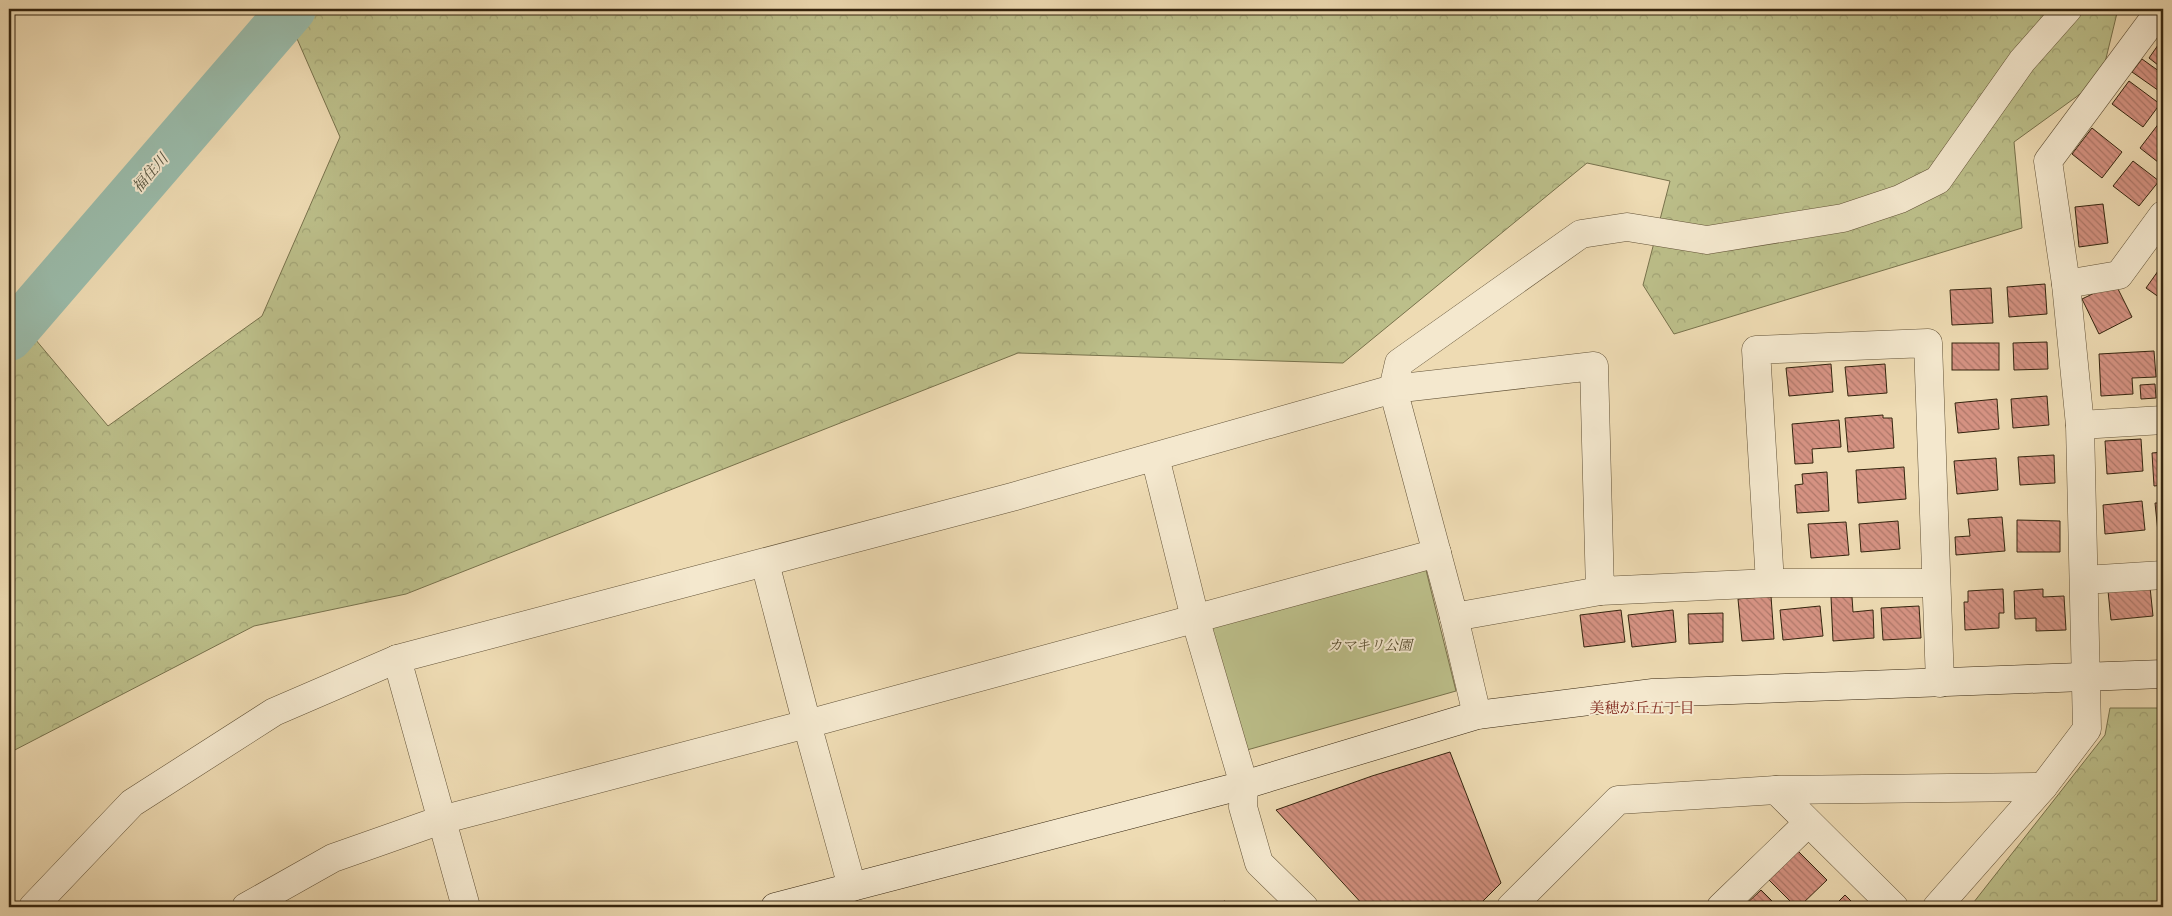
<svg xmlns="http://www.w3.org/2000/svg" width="2172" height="916" font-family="Alegreya,'Noto Serif JP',serif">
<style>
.green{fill:#bcbf8a;stroke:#78724c}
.forest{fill:url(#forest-crowns);stroke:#78724c}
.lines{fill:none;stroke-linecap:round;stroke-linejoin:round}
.river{stroke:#9abbaa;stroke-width:48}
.building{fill:url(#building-back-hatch);stroke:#34240e}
.street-casing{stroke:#625237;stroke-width:29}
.secondary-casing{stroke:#34240e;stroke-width:29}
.street{stroke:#f4e8ce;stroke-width:28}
.secondary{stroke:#f4e8ce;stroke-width:28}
.labels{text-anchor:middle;stroke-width:4;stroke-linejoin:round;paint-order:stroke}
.park-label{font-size:14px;font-style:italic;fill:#564b2d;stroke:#f4e8ce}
.water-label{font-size:15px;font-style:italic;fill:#53513d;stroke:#f4e8ce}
.neighbourhood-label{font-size:15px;fill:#7a1f14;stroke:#f4e8ce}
</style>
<defs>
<pattern id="forest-crowns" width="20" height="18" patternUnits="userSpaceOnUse" patternTransform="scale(1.25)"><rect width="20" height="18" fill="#bcbf8a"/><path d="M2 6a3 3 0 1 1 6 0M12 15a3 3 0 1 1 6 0" fill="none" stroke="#a2a476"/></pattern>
<pattern id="building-back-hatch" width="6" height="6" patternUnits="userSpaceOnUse" patternTransform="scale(1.25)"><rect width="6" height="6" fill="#d59282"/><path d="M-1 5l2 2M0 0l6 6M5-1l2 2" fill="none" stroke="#ae7769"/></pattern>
</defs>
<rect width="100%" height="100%" fill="#eedbb3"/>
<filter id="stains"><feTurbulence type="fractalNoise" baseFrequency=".004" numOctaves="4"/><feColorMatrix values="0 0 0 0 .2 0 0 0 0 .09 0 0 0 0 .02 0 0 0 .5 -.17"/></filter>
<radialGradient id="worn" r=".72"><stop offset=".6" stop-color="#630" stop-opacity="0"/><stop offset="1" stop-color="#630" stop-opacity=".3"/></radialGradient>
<polygon class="green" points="1423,558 1456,691 1247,750 1210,622"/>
<g class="forest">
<polygon points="284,9 2118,9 2101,79 2014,142 2022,228 1674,334 1643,285 1670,181 1587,163 1343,363 1018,353 406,594 254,626 9,753 9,308 108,426 262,316 340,137"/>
<polygon points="2110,708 2163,708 2163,907 1970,907 2105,735"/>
</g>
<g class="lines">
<polyline class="river" points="9,337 292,9"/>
</g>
<g class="building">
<polygon points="2163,38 2163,69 2149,58"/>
<polygon points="2142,59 2163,74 2162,93 2132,72"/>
<polygon points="2129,81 2160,104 2143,127 2112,104"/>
<polygon points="2163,118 2163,166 2140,148"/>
<polygon points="2092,128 2122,152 2102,178 2072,154"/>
<polygon points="2133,161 2159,181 2139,206 2113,186"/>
<polygon points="2103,204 2108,243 2079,247 2075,207"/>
<polygon points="2163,264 2163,300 2146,288"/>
<polygon points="2115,283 2132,317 2099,334 2082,299"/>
<polygon points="2045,284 2047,314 2009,317 2007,287"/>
<polygon points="1991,288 1993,323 1952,325 1950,290"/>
<polygon points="2047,342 2048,369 2014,370 2013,343"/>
<rect x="1952" y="343" width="47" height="27"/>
<polygon points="2154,351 2156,377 2132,378 2133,394 2101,396 2099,354"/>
<polygon points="1831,364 1833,392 1789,396 1786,368"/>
<polygon points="1885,364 1887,393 1848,396 1845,367"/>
<polygon points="2155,384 2156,398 2141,399 2140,385"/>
<polygon points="2047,396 2049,425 2013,428 2011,399"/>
<polygon points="1997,399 1999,429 1958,433 1955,403"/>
<polygon points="1883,415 1883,418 1892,418 1894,448 1848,452 1845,418"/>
<polygon points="1839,420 1841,447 1812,449 1813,463 1795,464 1792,424"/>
<polygon points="2141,439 2143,471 2107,474 2105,441"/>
<polygon points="2163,452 2163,485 2154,486 2152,453"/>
<polygon points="2054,455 2055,483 2020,485 2018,457"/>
<polygon points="1996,458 1998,490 1957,494 1954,461"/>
<polygon points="1904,467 1906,499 1858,503 1856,470"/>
<polygon points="1827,472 1829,511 1797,513 1795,485 1803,484 1802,474"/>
<polygon points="2142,501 2145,530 2105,534 2103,505"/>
<polygon points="2155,503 2163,503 2163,531 2158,532"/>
<polygon points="2002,517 2005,551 1956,555 1955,537 1970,536 1968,519"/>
<polygon points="2017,520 2060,521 2060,552 2017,552"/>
<polygon points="1898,521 1900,549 1861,552 1859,524"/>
<polygon points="1846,522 1849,555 1811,558 1808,524"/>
<polygon points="2150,587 2153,616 2111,620 2108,591"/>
<polygon points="2003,589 2004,613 1999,613 1999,628 1965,630 1964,602 1968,602 1968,591"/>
<polygon points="2043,589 2043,597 2064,596 2066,630 2036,631 2036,618 2015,619 2014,591"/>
<polygon points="1771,596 1774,639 1742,641 1738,599"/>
<polygon points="1831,597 1852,597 1853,612 1873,610 1874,638 1833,641"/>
<polygon points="1820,606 1823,636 1783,640 1780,610"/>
<polygon points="1919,606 1921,638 1883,640 1881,608"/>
<polygon points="1621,610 1625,642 1584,647 1580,615"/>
<polygon points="1673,610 1676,642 1632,647 1628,615"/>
<polygon points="1723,613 1723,642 1689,644 1688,614"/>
<polygon points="1450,752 1501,883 1477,907 1365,907 1276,810 1372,776"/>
<polygon points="1796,849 1827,880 1799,907 1796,907 1767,878"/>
<polygon points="1761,890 1778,907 1743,907"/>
<polygon points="1845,895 1857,907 1833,907"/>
<polygon points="1225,901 1228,907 1206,907"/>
</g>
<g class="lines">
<defs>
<g id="street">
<polyline points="2066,284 2119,275 2163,215"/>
<polyline points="2080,425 2163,420"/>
<polyline points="1155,457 1195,618 1244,785 1243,807 1259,863 1304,907"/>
<polyline points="765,563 807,724 852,887"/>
<polyline points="2084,580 2163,575"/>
<polyline points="1770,583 1756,350 1928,343 1940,683"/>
<polyline points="1454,617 1600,591"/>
<polyline points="397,659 466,907"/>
<polyline points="1477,715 1454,617 1393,389 1594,366 1600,591 1770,583 1936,583"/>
<polyline points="1776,790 1894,907"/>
<polyline points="33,907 132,803 274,712 397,659 1012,497 1393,389 1399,363 1581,234 1627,227 1707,240 1843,218 1900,199 1938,180 2022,61 2068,9"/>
<polyline points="246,907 333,858 441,820 807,724 1437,553"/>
<polyline points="1511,907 1618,800 1776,790 2043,787"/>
<polyline points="1721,907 1808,823"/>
<polyline points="1937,907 2043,787 2087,729 2080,425 2066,284 2048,161 2155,17 2163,10"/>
</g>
<polyline id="secondary" points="775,907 1244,785 1477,715 1653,693 2163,674"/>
</defs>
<use href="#street" class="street-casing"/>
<use href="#secondary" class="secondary-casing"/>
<use href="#street" class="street"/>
<use href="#secondary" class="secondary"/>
</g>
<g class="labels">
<g class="park-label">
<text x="1370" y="650">カマキリ公園</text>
</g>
<g class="water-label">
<text transform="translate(150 173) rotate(-49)" y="5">福住川</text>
</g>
<g class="neighbourhood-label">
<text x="1642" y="713">美穂が丘五丁目</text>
</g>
</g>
<rect width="2172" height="916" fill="none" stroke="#eedbb3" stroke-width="30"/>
<rect x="10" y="10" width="2152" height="896" fill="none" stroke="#34240e" stroke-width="2.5"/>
<rect x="15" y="15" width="2142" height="886" fill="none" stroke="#34240e"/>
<rect width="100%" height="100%" filter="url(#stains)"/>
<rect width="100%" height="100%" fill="url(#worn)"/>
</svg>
